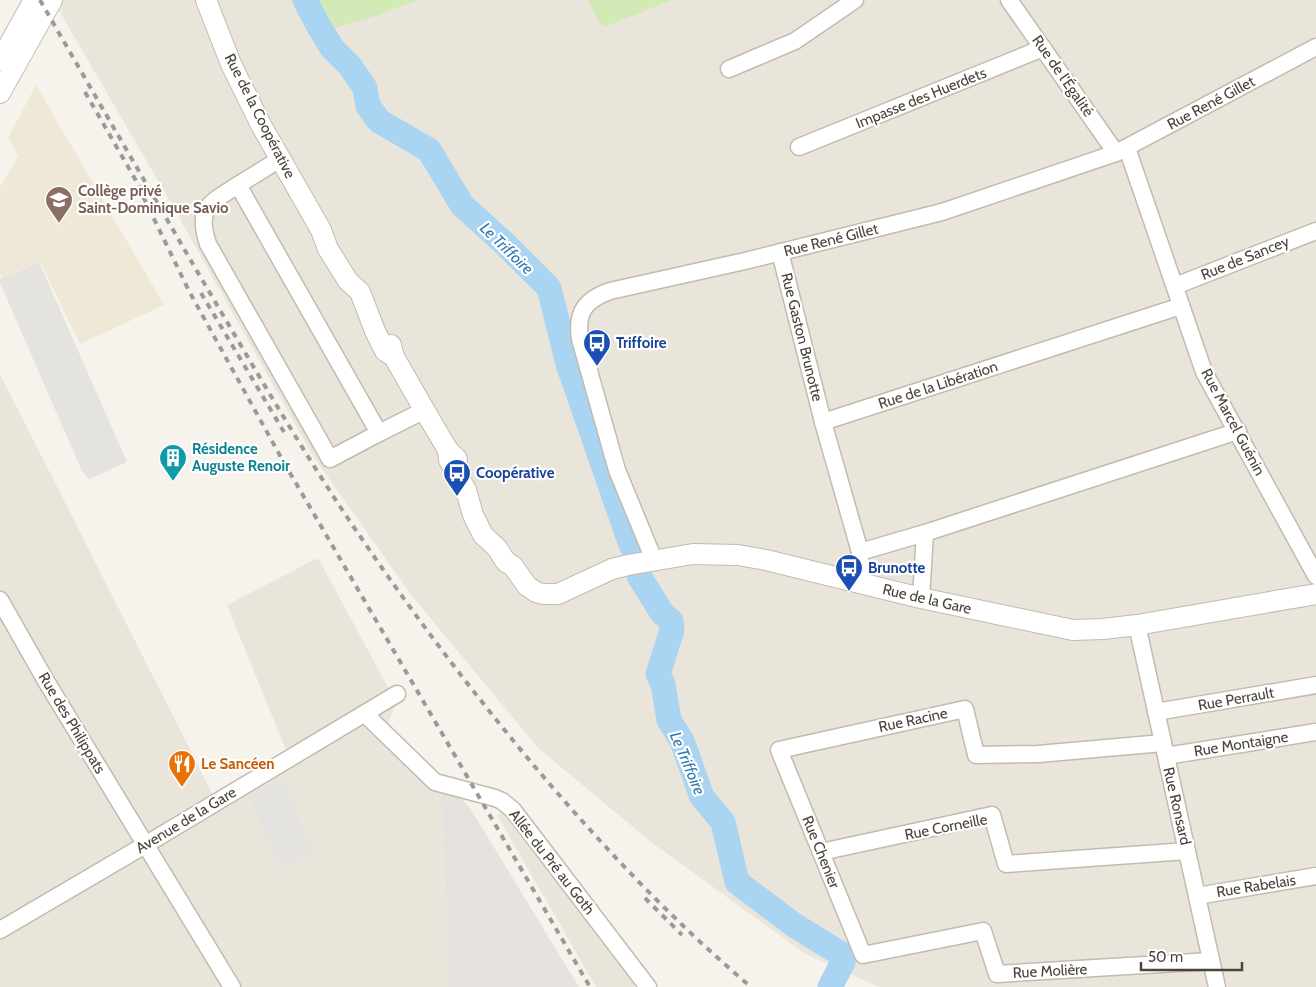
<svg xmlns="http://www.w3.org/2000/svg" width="1316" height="987" font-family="Cabin,sans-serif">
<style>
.residential{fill:#eae5da}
.industrial{fill:#e6e2dd}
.education{fill:#efe8d6}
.green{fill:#d2eab5}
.parking{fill:#e5e3e0}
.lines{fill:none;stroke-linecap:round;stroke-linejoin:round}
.river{stroke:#a9d4f2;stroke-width:25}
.minor-casing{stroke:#c2bbae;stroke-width:19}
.tertiary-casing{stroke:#c2bbae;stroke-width:22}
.minor{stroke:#fff;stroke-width:16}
.tertiary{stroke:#fff;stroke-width:20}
.rail{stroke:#9a9a9a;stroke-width:4;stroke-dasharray:6 6;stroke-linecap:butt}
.labels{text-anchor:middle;stroke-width:4.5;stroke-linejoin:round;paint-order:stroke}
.street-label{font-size:15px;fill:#4b4439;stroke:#fff}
.education-label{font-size:15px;font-weight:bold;fill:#785e54;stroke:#fff;text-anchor:start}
.transit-label{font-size:15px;font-weight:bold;fill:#164399;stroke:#fff;text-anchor:start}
.culture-label{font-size:15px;font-weight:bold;fill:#0d838f;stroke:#fff;text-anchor:start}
.food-label{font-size:15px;font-weight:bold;fill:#c56008;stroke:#fff;text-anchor:start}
.water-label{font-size:16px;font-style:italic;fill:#2e7ab2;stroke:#fff}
</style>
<rect width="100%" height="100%" fill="#f6f3ec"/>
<g class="residential">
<polygon points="53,0 1316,0 1316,987 879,987 804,953 651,842 538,748 412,596 313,456 171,203"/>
<polygon points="0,374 214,797 288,755 227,605 318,558 396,702 387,726 440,776 449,987 0,987"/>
<polygon points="516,803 656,987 596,987 497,815"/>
</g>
<polygon class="industrial" points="440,776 470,808 579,987 449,987"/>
<polygon class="education" points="36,85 164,305 80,344 40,261 2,278 0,273 0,187 18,156 8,138"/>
<g class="green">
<polygon points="306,0 419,0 372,17 322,32"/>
<polygon points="588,0 672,0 607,26 600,24"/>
</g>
<g class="parking">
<polygon points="39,262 127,462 89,479 82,471 0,283 0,279"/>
<polygon points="283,778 313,852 281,868 249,797"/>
</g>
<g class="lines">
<g class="river">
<polyline points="305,0 317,23 332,48 350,66 365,88 368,106 379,121 429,150 462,205 505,244 549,288 568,364 631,545"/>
<polyline points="639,576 662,613 671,621 672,630 658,674 663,684 669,720 682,741 702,797 723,822 737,882 794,925 841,954 843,962 830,987"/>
</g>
<defs>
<g id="minor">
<polyline points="1009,0 1116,153"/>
<polyline points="729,69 795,41 855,0"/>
<polyline points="799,147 1043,48"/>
<polyline points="1127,148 1204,372 1316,576"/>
<polyline points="280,159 238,185 379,433 425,410"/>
<path d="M238 185C209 204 196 207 208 244L330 459 379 433"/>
<polyline points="780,252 823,422 860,552 860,574 862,584"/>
<polyline points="1175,286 1316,231"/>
<polyline points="823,422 1181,306"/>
<polyline points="860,552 925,533 1238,431"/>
<path d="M654 560 617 470 580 339C576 312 585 300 610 291L745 261 942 212 1116 153 1316 47"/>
<polyline points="921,598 925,533"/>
<polyline points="0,600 46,681 232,987"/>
<polyline points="1137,625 1217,987"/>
<polyline points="1156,712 1316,685"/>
<polyline points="365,714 435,782 495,798 502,801 513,810 648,987"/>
<polyline points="1163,743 1038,754 976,755 965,709 779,750 863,955 983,931 997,974 1211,961"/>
<polyline points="1166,756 1316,732"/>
<polyline points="821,852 992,815 1006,864 1187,851"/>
<polyline points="1197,896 1316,876"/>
<polyline points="0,930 145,845 397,694"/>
</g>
<g id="tertiary">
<polyline points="206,0 231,64 261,125 321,230 328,249 348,281 360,292 375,331 385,351 394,357"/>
<polyline points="0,61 34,0"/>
<polyline points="0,93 52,0"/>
<polyline points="391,345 394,357 429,418 448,450 457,459"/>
<polyline points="448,450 449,460 466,490 473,515 483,535 497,548 506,562 513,566 527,586 536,592 543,594 558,594 612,569 628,565 693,554 738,555 766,560 921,598 1073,630 1103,629 1137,625 1316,594"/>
</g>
</defs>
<use href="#minor" class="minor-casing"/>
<use href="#tertiary" class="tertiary-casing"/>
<use href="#minor" class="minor"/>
<use href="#tertiary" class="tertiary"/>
<g class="rail">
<path d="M40 0C91 89 143 178 194 266 242 347 289 429 341 508 401 598 466 685 536 768 602 846 673 921 751 987"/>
<polyline points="85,92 142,191"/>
<polyline points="138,186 189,291 283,461 590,987"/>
<polyline points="201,293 284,432"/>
<polyline points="645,898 682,935"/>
</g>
</g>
<defs>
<symbol id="school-pin" viewBox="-11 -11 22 30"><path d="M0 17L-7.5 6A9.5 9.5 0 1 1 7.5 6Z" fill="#8d6e63" stroke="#fff"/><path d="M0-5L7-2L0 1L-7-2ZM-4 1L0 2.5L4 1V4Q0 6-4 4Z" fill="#fff"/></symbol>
<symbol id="bus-pin" viewBox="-11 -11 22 30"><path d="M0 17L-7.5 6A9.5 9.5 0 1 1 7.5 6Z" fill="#1a4fb4" stroke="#fff"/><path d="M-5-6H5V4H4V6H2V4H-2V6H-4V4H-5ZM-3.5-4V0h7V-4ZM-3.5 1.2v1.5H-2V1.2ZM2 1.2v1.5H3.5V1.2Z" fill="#fff"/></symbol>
<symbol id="building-pin" viewBox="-11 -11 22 30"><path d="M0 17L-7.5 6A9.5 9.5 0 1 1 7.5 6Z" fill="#0f9aa8" stroke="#fff"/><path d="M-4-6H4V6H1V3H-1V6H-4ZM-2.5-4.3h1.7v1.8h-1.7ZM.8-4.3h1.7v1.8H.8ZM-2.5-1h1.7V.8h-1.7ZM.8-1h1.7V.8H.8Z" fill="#fff"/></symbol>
<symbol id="restaurant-pin" viewBox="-11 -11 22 30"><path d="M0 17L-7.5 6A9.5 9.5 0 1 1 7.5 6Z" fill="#e8710a" stroke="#fff"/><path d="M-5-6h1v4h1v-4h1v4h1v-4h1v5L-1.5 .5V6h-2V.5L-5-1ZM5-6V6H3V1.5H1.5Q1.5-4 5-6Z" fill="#fff"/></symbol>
</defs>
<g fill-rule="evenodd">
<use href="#school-pin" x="43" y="184" width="32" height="43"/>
<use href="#bus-pin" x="581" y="327" width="32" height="43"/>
<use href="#building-pin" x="157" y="442" width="32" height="43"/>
<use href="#bus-pin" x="441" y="457" width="32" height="43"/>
<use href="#bus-pin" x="833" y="552" width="32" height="43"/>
<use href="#restaurant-pin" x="166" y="748" width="32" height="43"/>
</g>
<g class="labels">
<g class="street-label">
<text transform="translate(1063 76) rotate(55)" y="5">Rue de l'Égalité</text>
<text transform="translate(921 98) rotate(-22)" y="5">Impasse des Huerdets</text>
<text transform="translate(1211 103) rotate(-28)" y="5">Rue René Gillet</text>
<text transform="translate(260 116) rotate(63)" y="5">Rue de la Coopérative</text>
<text transform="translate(831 240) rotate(-14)" y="5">Rue René Gillet</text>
<text transform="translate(1245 258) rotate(-22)" y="5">Rue de Sancey</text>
<text transform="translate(802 337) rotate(76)" y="5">Rue Gaston Brunotte</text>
<text transform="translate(938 385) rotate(-18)" y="5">Rue de la Libération</text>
<text transform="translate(1233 422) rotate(62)" y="5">Rue Marcel Guénin</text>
<text transform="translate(927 599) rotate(13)" y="5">Rue de la Gare</text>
<text transform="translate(1236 699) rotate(-10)" y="5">Rue Perrault</text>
<text transform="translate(913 720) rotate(-12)" y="5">Rue Racine</text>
<text transform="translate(72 723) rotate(59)" y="5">Rue des Philippats</text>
<text transform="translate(1241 744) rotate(-9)" y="5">Rue Montaigne</text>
<text transform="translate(1177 806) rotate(77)" y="5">Rue Ronsard</text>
<text transform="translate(186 820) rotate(-31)" y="5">Avenue de la Gare</text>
<text transform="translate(946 827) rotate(-11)" y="5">Rue Corneille</text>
<text transform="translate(821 852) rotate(68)" y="5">Rue Chenier</text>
<text transform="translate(552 862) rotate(52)" y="5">Allée du Pré au Goth</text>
<text transform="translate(1256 886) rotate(-9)" y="5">Rue Rabelais</text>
<text transform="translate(1050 971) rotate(-3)" y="5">Rue Molière</text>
</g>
<g class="education-label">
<text x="78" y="196">Collège privé<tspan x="78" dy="17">Saint-Dominique Savio</tspan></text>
</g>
<g class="transit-label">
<text x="616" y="348">Triffoire</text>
<text x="476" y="478">Coopérative</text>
<text x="868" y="573">Brunotte</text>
</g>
<g class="culture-label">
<text x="192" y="454">Résidence<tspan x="192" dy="17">Auguste Renoir</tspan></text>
</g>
<g class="food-label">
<text x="201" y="769">Le Sancéen</text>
</g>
<g class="water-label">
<text transform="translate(507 248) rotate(44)" y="6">Le Triffoire</text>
<text transform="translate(688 763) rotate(67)" y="6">Le Triffoire</text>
</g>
</g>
<path d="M1141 962v8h101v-8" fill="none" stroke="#4b4439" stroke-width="2.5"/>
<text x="1148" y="962" font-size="15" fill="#4b4439" stroke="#ffffff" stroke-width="4" paint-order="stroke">50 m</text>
</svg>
